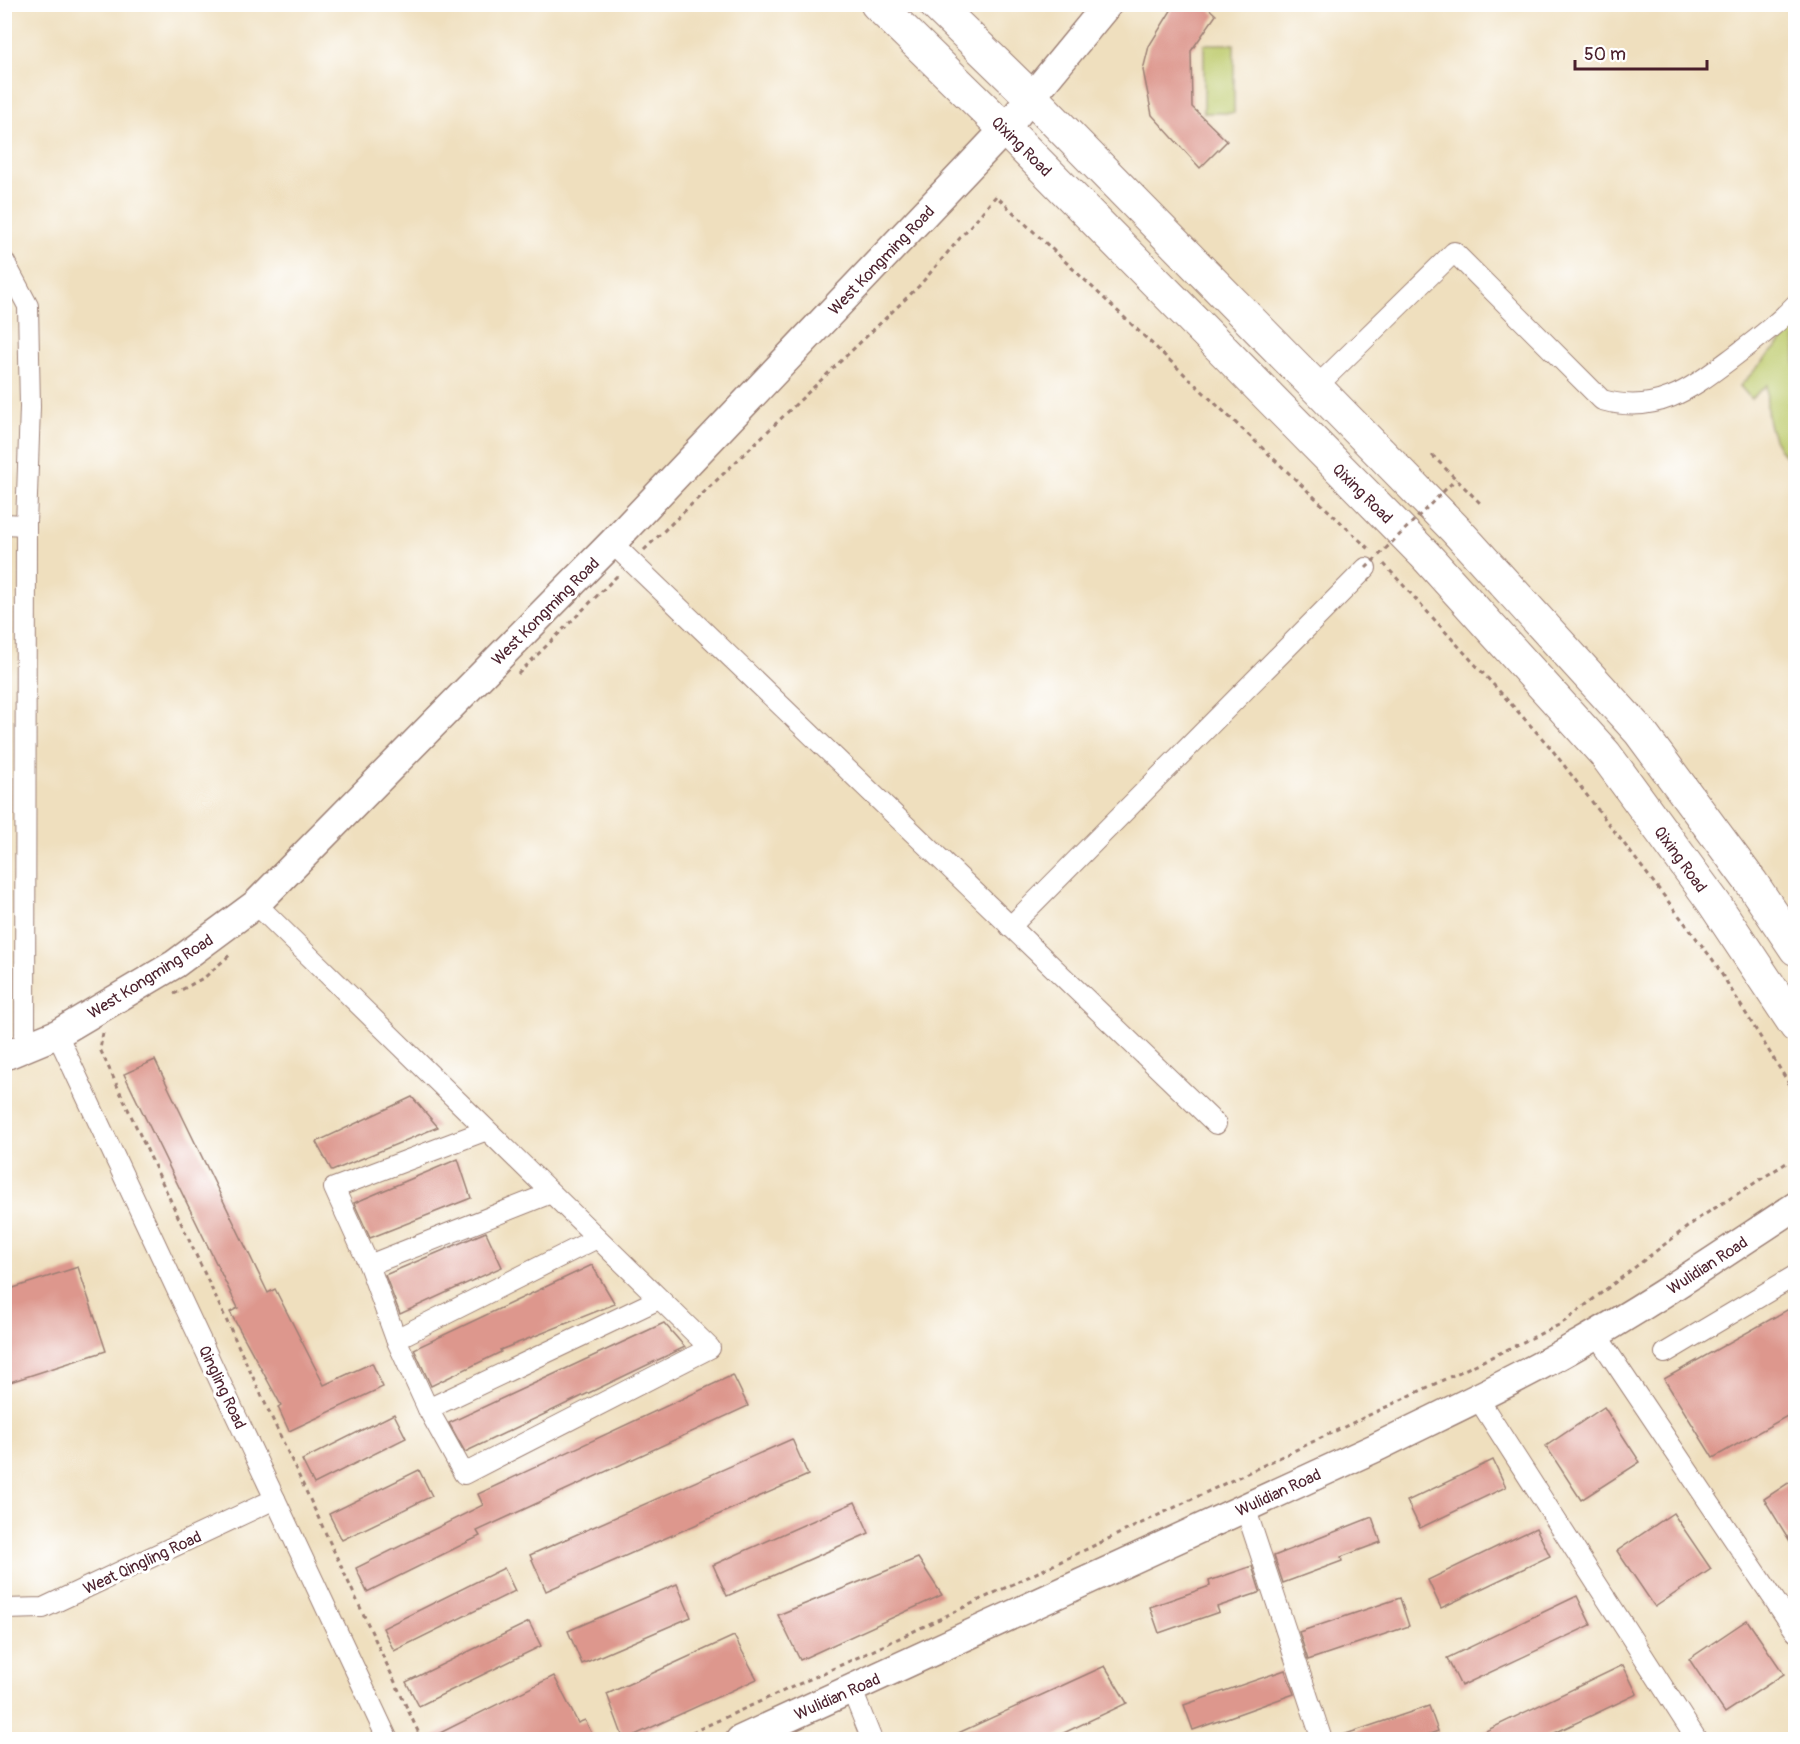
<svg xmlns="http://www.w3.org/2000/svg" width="1800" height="1744" font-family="Pangolin,sans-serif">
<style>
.green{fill:#becb6d;stroke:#84754c;stroke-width:1.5}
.building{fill:#dd978d}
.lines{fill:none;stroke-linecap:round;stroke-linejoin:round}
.street-casing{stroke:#9c7f74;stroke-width:22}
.secondary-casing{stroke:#9c7f74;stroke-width:31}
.highway-casing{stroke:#9c7f74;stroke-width:35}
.path{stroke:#9c7f74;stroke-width:3;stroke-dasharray:4.5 4.5;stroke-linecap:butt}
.street{stroke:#fff;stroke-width:20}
.secondary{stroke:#fff;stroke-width:28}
.highway{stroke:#fff;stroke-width:33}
.path-bridge{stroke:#9c7f74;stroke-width:3;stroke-dasharray:4.5 4.5;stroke-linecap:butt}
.labels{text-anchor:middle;stroke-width:6;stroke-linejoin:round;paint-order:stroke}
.street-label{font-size:16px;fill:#4a1f2b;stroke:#fff}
</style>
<rect width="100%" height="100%" fill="#fff"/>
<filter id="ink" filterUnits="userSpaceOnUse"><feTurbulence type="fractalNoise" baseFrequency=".0167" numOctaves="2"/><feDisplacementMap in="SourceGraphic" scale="12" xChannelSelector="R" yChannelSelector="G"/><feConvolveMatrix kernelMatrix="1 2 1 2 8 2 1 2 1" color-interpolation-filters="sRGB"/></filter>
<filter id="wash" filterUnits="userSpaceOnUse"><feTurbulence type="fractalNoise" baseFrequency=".008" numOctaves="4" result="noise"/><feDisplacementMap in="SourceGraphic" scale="24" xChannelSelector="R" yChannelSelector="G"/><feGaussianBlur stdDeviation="1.35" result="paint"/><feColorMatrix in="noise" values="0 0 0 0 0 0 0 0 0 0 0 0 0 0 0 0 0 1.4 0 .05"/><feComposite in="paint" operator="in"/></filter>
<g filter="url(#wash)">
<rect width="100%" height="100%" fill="#efdfbe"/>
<g class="green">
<rect x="1204" y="44" width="30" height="69"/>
<path d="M1795 327V466C1769 444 1765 417 1767 385L1751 399 1740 386Z"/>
</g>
<g id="blocks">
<g class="building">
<polygon points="1175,4 1204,4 1216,15 1191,51 1192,107 1227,141 1200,168 1152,115 1143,70 1149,46"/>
<polygon points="155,1060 268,1293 275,1289 324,1385 372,1363 383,1387 289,1431 278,1407 281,1405 230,1312 238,1308 124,1074"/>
<polygon points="412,1097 438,1127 332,1171 316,1142"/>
<polygon points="458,1159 471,1198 370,1238 354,1203"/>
<polygon points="486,1232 502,1267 400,1314 385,1275"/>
<polygon points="592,1265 615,1304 500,1350 501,1352 431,1386 414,1349"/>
<polygon points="78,1267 106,1351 4,1384 4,1291"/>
<polygon points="1796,1305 1796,1411 1713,1458 1664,1379"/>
<polygon points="664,1323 685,1347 465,1452 449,1423"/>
<polygon points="733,1375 748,1406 477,1531 480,1536 367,1592 356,1568 483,1505 478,1494"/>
<polygon points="1604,1407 1640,1462 1581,1500 1546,1446"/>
<polygon points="394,1414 406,1438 314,1484 302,1460"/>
<polygon points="792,1439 808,1475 546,1591 530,1555"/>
<polygon points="1493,1460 1506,1487 1420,1528 1407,1501"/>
<polygon points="419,1470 432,1496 342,1540 329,1514"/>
<polygon points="1796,1478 1796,1551 1764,1499"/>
<polygon points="855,1502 869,1533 727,1596 713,1565"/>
<polygon points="1673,1513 1711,1569 1655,1607 1617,1551"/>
<polygon points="1372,1517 1381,1542 1341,1557 1342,1561 1283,1583 1274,1556"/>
<polygon points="1536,1528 1550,1556 1441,1608 1428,1580"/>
<polygon points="918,1558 942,1595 800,1660 778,1615"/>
<polygon points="1252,1566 1260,1591 1258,1593 1217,1607 1219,1612 1159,1633 1150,1607 1210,1586 1209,1581"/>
<polygon points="504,1568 515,1591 394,1651 383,1628"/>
<polygon points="677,1584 691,1617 582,1664 568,1631"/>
<polygon points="1577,1596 1591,1625 1461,1686 1447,1658"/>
<polygon points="1400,1598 1409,1626 1308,1660 1299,1632"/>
<polygon points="1747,1620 1784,1674 1725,1713 1689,1659"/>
<polygon points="529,1622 541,1646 419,1706 406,1682"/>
<polygon points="734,1636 757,1679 624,1740 607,1694"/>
<polygon points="1623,1665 1637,1694 1540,1740 1467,1740"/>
<polygon points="1105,1666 1127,1703 1049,1740 943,1740"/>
<polygon points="1285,1670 1294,1694 1193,1730 1184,1705"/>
<polygon points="554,1676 578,1723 585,1720 595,1740 426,1740"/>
<polygon points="1429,1706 1438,1731 1414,1740 1338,1740 1337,1737"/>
</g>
</g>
</g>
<g filter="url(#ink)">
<use href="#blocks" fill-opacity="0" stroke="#9c7f74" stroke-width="1.5"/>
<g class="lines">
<defs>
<g id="street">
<polyline points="4,261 28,306 30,407 26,525 25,1050"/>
<path d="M1316 387 1454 252 1602 400C1659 416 1693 387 1736 355 1757 339 1777 324 1796 304"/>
<polyline points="4,524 26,525"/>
<polyline points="612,543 1216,1124"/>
<polyline points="256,904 710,1348 464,1474 428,1409 396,1339 369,1265 334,1188 487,1130"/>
<polyline points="1010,927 1366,568"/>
<polyline points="57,1034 388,1740"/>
<polyline points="369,1265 551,1193"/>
<polyline points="1596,1334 1796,1632"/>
<polyline points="396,1339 597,1238"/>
<polyline points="1665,1353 1796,1275"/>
<polyline points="1477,1397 1697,1740"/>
<polyline points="428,1409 659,1299"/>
<polyline points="1245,1507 1322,1740"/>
<polyline points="4,1609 43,1608 275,1499"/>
<polyline points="852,1690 872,1740"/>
</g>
<g id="secondary">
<polyline points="4,1056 57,1034 175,964 256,904 612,543 1005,129 1108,4"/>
<path d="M740 1740 1375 1448C1439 1416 1505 1386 1567 1351 1646 1307 1720 1256 1796 1206"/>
</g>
<g id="highway">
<polyline points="877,4 1005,129 1425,555 1605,754 1714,903 1796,1026"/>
<polyline points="935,4 1033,99 1454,528 1640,732 1751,882 1796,949"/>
</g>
</defs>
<use href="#street" class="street-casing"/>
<use href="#secondary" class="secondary-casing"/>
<use href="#highway" class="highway-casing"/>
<g class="path">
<polyline points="1432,455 1480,503"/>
<polyline points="644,550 919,286 996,196 1369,549"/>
<polyline points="1384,564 1550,747 1713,960 1796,1095"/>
<polyline points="518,674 620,573"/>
<polyline points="174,994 205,977 232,953"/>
<polyline points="103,1033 100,1049 422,1740"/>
<polyline points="675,1740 872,1651 1561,1324 1699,1218 1796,1157"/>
</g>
<use href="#street" class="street"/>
<use href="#secondary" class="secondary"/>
<use href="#highway" class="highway"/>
<polyline class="path-bridge" points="1366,568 1456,479"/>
</g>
</g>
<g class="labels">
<g class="street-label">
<text transform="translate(1022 146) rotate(45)" y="6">Qixing Road</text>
<text transform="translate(881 260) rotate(-46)" y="6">West Kongming Road</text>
<text transform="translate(1363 493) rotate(45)" y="6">Qixing Road</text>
<text transform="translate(545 611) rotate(-45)" y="6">West Kongming Road</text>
<text transform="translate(1681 859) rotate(54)" y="6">Qixing Road</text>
<text transform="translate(150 976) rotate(-32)" y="6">West Kongming Road</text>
<text transform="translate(1707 1265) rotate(-33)" y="6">Wulidian Road</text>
<text transform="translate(223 1387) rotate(65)" y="6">Qingling Road</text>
<text transform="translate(1278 1492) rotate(-25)" y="6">Wulidian Road</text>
<text transform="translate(142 1562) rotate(-25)" y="6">Weat Qingling Road</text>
<text transform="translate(837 1696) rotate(-24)" y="6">Wulidian Road</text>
</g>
</g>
<rect width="1800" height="1744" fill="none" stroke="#fff" stroke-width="24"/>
<path d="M1575 60v9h132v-9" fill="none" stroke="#4a1f2b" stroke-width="3"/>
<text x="1584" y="60" font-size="18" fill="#4a1f2b" stroke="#ffffff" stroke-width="4.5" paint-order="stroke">50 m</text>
</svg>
